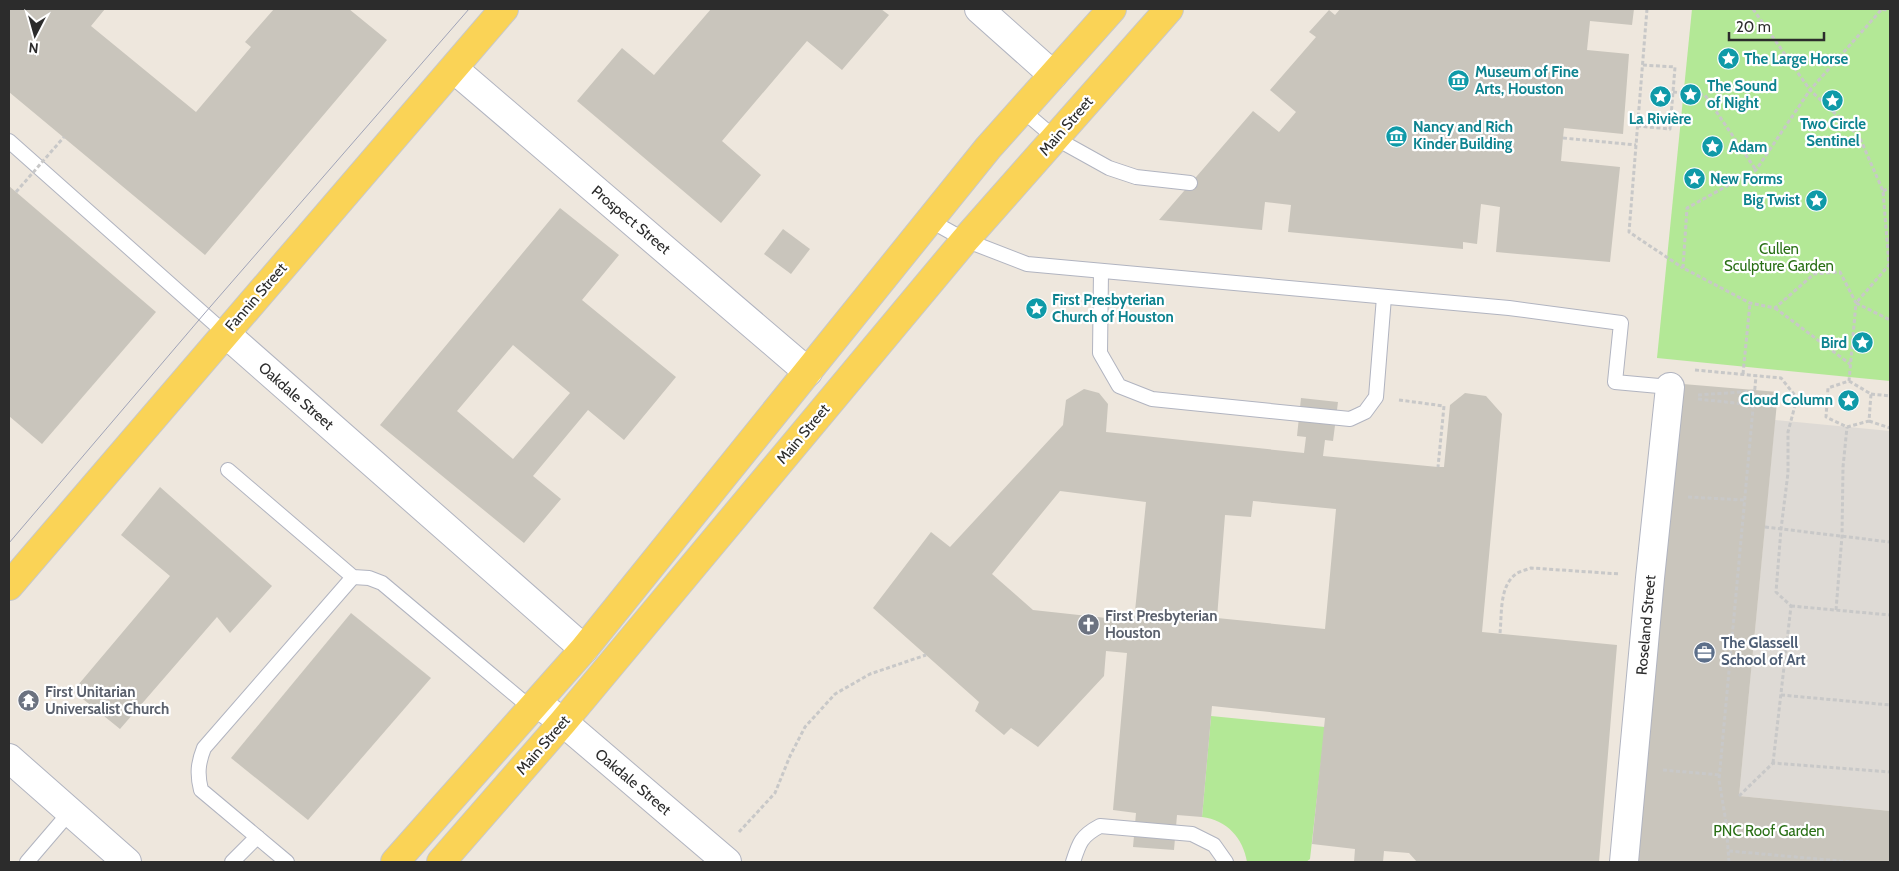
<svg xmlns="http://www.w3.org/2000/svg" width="1899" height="871" font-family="Cabin,sans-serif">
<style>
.green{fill:#b3e896}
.plaza{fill:#dedad5}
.building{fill:#c9c5bc;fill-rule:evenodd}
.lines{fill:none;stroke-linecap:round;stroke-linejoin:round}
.lane-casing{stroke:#b1b4c0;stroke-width:16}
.street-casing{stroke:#b1b4c0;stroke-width:30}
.secondary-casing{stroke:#b1b4c0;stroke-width:30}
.primary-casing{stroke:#c8c8c8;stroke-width:30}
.path{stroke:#c8c8c8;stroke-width:3;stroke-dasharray:4 2.5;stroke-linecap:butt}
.lane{stroke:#fff;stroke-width:14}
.street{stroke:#fff;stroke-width:28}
.secondary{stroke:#fff;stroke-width:28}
.primary{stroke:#fad356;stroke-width:28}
.tram{stroke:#9fa3b7;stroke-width:1}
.path-bridge{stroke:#c8c8c8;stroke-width:3;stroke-dasharray:4 2.5;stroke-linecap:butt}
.labels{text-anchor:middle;stroke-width:4.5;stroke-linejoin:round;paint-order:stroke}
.culture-label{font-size:15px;font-weight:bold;fill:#0d838f;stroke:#fff;text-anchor:start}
.street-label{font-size:15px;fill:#2c2c2c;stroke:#fff}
.park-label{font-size:15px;fill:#296f15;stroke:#fff}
.worship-label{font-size:15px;font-weight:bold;fill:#5b616d;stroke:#fff;text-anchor:start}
.service-label{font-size:15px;font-weight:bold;fill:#4e5e75;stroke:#fff;text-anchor:start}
</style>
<rect width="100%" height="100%" fill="#eee7dd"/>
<g class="green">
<polygon points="1692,9 1890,9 1890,381 1657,358"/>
<path d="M1211 716 1325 727 1310 859 1306 862H1247C1243 838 1227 820 1202 817Z"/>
</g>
<polygon class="plaza" points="1775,420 1890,431 1890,811 1739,796"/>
<g class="building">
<polygon points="9,9 105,9 91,26 196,112 251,47 245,42 274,9 349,9 387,40 205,255 9,92"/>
<polygon points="711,9 881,9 889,15 842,70 807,41 722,141 761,175 721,223 577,101 622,48 654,75"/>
<polygon points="1340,9 1634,9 1632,25 1590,21 1587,50 1629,54 1623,134 1564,128 1563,138 1561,161 1620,167 1610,262 1496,252 1500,207 1481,204 1477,244 1463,242 1463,249 1288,232 1291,205 1265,202 1262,230 1159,220 1253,111 1279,132 1296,112 1270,90 1316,37 1309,32 1329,10 1335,15"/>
<polygon points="9,186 156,312 42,444 9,416"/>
<path d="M560 208 619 255 582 300 676 377 624 440 588 410 533 476 561 499 524 543 380 425ZM513 345 570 393 513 459 457 411Z"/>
<polygon points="783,229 810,249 791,274 764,254"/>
<polygon points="1683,384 1778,392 1739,796 1890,811 1890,862 1637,862"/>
<path d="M1084 389 1099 393 1108 404 1106 432 1304 453 1306 437 1297 436 1301 398 1338 402 1333 441 1325 440 1323 456 1438 467H1444L1450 405 1465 393 1486 396 1502 414 1482 632 1617 645 1599 862H1417L1409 853 1384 851 1383 862H1354L1355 849 1312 844 1325 718 1212 706 1202 817 1177 815 1174 850 1133 847 1136 813 1113 810 1127 653 1106 651 1104 676 1038 747 1011 728 1004 735 975 711 979 702 873 608 931 532 950 547 1063 425 1066 400ZM1060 491 1146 502 1134 621 1033 610 992 574ZM1253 501 1336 509 1325 629 1217 618 1225 515 1251 517Z"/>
<polygon points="160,487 272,586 230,633 217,617 120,729 73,691 170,576 121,535"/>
<polygon points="351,613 431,678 308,820 231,758"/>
</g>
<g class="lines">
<defs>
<g id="lane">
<polyline points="1022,110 1055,138 1109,168 1136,177 1190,183"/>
<polyline points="9,141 225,333"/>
<polyline points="931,221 965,240 1027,264 1509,308 1621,323 1615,382 1670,387"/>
<polyline points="1101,272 1100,353 1119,386 1152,399 1350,419 1365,412 1376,397 1384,297"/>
<polyline points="228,470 353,577 369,578 382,583 532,709"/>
<polyline points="27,862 69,813"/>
<polyline points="232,862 257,837"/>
<path d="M287 862 201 790C197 774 198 763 204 748L353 577"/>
<path d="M1073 862C1079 843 1081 836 1100 826L1192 834 1214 845 1226 862"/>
</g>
<g id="street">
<polyline points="979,9 1053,75"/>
<polyline points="454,69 808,372"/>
<polyline points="225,333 584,649"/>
<polyline points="537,703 563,722 727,862"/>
<polyline points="1624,862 1650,578 1670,387"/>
</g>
<polyline id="secondary" points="9,758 127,862"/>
<g id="primary">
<polyline points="9,586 504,9"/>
<polyline points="395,862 584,649 988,148 1112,9"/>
<polyline points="441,862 563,722 965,240 1169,9"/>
</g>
</defs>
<use href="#lane" class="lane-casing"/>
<use href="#street" class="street-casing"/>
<use href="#secondary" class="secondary-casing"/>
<use href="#primary" class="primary-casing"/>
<g class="path">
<polyline points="1647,9 1629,232 1683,268"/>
<polyline points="1753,9 1810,90 1859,136 1883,191 1889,265 1856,303 1890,320"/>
<polyline points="1673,92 1705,95 1756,170"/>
<polyline points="1637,126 1670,129 1675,67 1642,65"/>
<polyline points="1563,138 1636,145"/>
<polyline points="1883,191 1890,188"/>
<polyline points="1775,308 1850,364"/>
<polyline points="1695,370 1781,378 1797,398"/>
<polyline points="1743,374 1750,303"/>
<polyline points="1849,381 1871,394 1869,421 1847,427 1826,417 1828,388 1849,381 1856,303 1840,272 1814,274 1775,308 1750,303 1683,268 1687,208 1756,170 1810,90 1882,9 1890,11"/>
<polyline points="1871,394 1890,396"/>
<polyline points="1698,395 1755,391"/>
<polyline points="1698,399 1753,405"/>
<polyline points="1399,400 1444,406 1438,467"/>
<polyline points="1869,421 1890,428"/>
<polyline points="1688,497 1744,500"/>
<polyline points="1765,527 1890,542"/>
<polyline points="1791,606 1890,615"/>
<polyline points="1836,610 1842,536 1843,467 1847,427"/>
<path d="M1500 633C1502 615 1499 586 1516 574 1520 571 1526 570 1531 568L1620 574"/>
<polyline points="1781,695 1890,705"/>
<polyline points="1773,763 1791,606 1776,592 1781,529 1788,473 1788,432 1797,398 1827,402"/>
<polyline points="1663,770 1720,775"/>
<polyline points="1739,796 1773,763 1890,772"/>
<polyline points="739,832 775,793 790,756 805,727 835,694 870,674 926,655"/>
<polyline points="1729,851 1851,862"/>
<polyline points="1729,862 1726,822 1719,780 1756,376"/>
</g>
<use href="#lane" class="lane"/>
<use href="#street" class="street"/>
<use href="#secondary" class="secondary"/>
<use href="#primary" class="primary"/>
<polyline class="tram" points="9,543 204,314 469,9"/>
<polyline class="path-bridge" points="16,192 64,137"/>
</g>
<defs>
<symbol id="sight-disc" viewBox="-11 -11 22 22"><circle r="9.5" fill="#0f9aa8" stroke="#fff"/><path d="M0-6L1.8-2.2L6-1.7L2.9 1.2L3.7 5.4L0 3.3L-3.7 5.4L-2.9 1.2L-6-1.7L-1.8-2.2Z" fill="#fff"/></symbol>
<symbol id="museum-disc" viewBox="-11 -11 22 22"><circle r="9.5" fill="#0f9aa8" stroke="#fff"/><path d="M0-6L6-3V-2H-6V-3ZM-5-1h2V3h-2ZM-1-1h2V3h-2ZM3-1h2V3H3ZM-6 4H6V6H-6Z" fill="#fff"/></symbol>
<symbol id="church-disc" viewBox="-11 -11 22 22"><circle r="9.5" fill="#6b7280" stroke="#fff"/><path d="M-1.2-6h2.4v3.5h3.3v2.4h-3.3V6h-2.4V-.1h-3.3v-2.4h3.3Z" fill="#fff"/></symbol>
<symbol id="office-disc" viewBox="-11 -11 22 22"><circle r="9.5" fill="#5c6f8a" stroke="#fff"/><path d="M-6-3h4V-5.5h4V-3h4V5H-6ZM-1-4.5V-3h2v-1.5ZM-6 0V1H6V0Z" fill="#fff"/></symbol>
<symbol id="temple-disc" viewBox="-11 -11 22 22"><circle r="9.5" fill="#6b7280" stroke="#fff"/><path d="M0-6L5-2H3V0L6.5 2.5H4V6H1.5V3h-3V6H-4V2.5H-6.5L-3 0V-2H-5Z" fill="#fff"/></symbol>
</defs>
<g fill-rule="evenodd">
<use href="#sight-disc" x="1716" y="46" width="25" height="25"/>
<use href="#museum-disc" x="1446" y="68" width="25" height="25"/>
<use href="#sight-disc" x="1678" y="82" width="25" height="25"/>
<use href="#sight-disc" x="1648" y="84" width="25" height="25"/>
<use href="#sight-disc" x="1820" y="88" width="25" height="25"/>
<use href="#museum-disc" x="1384" y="124" width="25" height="25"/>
<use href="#sight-disc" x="1700" y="134" width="25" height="25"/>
<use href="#sight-disc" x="1682" y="166" width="25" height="25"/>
<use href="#sight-disc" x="1804" y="188" width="25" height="25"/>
<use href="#sight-disc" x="1024" y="296" width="25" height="25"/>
<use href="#sight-disc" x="1850" y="330" width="25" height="25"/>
<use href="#sight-disc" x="1836" y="388" width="25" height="25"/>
<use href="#church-disc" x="1076" y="612" width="25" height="25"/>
<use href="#office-disc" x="1692" y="640" width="25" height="25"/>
<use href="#temple-disc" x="16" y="688" width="25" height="25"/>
</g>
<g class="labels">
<g class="culture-label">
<text x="1744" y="64">The Large Horse</text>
<text x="1475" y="77">Museum of Fine<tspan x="1475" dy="17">Arts, Houston</tspan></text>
<text x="1707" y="91">The Sound<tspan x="1707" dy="17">of Night</tspan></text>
<text x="1660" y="124" text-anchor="middle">La Rivière</text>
<text x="1833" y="129" text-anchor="middle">Two Circle<tspan x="1833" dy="17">Sentinel</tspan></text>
<text x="1413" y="132">Nancy and Rich<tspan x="1413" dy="17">Kinder Building</tspan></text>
<text x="1729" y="152">Adam</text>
<text x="1710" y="184">New Forms</text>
<text x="1800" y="205" text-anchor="end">Big Twist</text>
<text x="1052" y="305">First Presbyterian<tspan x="1052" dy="17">Church of Houston</tspan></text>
<text x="1847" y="348" text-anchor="end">Bird</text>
<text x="1833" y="405" text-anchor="end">Cloud Column</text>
</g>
<g class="street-label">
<text transform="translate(1066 126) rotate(-49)" y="5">Main Street</text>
<text transform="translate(631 220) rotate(40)" y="5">Prospect Street</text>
<text transform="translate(256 297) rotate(-49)" y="5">Fannin Street</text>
<text transform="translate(296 396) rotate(41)" y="5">Oakdale Street</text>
<text transform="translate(803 434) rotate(-50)" y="5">Main Street</text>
<text transform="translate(1646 625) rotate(-85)" y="5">Roseland Street</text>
<text transform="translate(543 745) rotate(-49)" y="5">Main Street</text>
<text transform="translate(633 782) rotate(40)" y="5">Oakdale Street</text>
</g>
<g class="park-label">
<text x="1779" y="254">Cullen<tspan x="1779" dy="17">Sculpture Garden</tspan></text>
<text x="1769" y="836">PNC Roof Garden</text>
</g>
<g class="worship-label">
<text x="1105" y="621">First Presbyterian<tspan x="1105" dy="17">Houston</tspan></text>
<text x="45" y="697">First Unitarian<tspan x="45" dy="17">Universalist Church</tspan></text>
</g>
<g class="service-label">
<text x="1721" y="648">The Glassell<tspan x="1721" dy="17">School of Art</tspan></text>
</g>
</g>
<rect width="1899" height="871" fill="none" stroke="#2c2c2c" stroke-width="20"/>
<g transform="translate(35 35) rotate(186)" stroke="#ffffff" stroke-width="4" paint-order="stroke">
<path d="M0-4L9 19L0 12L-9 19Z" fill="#2c2c2c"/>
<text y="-8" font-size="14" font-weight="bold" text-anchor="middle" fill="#2c2c2c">N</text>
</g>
<path d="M1729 32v8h95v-8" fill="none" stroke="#2c2c2c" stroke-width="2.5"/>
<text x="1736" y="32" font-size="15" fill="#2c2c2c" stroke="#ffffff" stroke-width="4" paint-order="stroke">20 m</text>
</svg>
